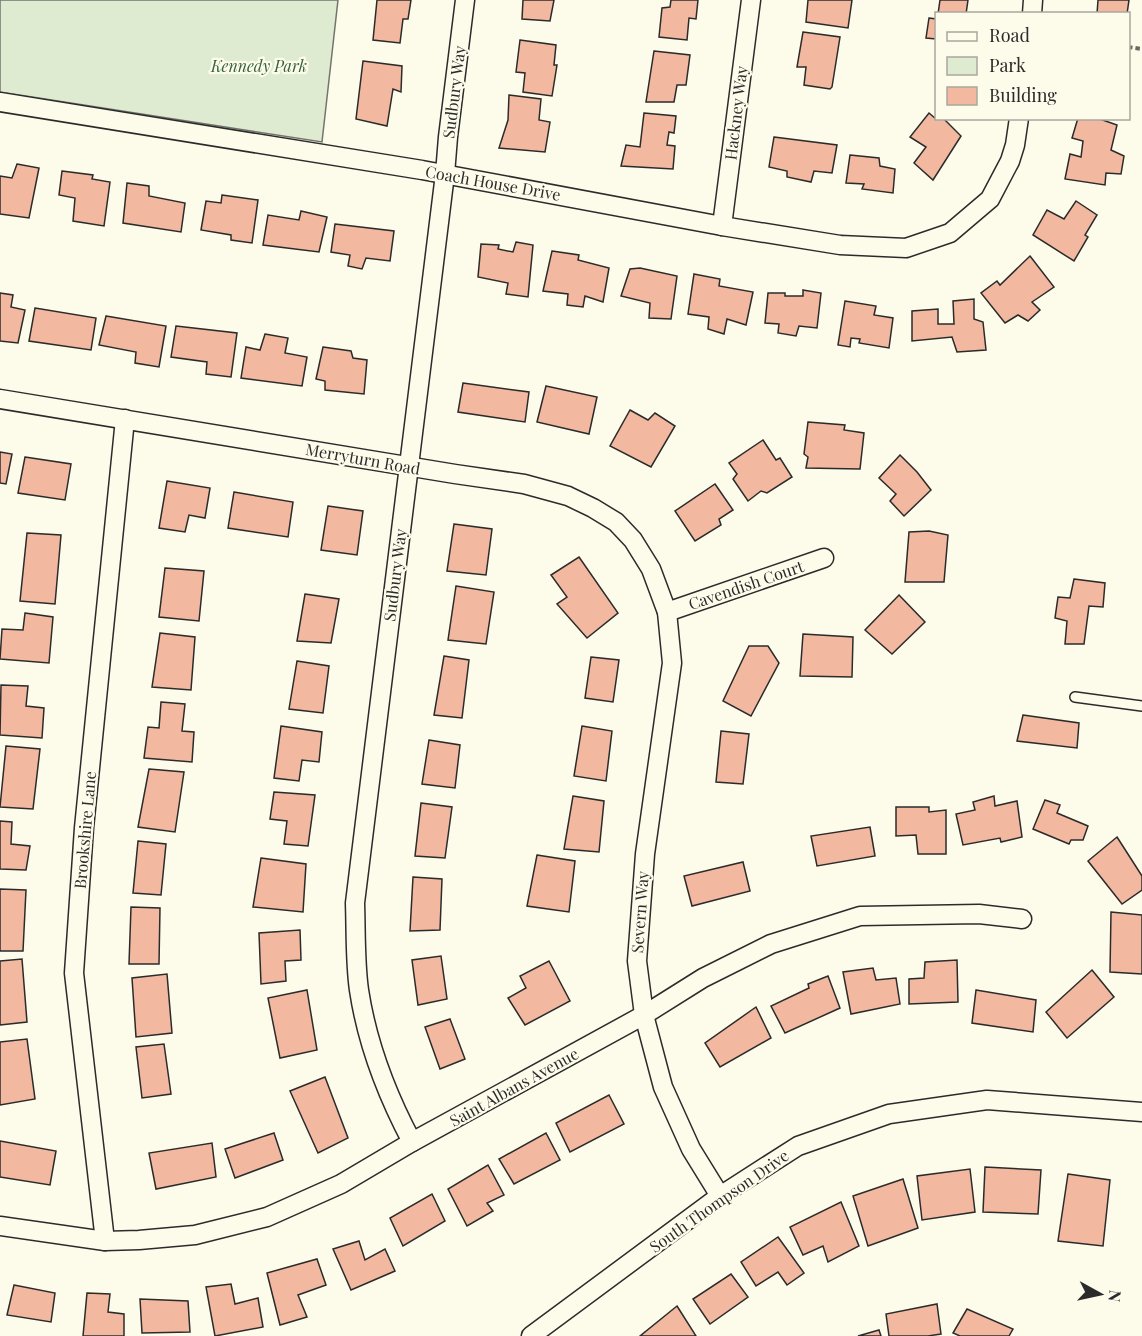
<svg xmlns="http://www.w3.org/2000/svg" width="1142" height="1336" font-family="'Playfair Display',serif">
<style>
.green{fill:#deebd1;stroke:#74746e;stroke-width:1.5}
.building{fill:#f2b8a0;stroke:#2b2b2b;stroke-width:1.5}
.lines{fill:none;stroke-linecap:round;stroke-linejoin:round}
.service-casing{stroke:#2b2b2b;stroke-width:12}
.minor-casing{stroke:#2b2b2b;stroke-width:21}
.path{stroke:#6a6964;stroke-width:4;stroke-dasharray:4.5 3;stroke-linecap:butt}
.service{stroke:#fdfbea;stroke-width:9}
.minor{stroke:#fdfbea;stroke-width:18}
.labels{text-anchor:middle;stroke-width:4.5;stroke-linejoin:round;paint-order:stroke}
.park-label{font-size:16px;font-style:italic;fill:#34623c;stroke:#fdfbea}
.street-label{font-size:16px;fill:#2b2b2b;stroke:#fdfbea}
</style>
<rect width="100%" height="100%" fill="#fdfbea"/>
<polygon class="green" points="0,0 338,0 322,142 0,92"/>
<g class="building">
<polygon points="377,0 411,0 408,19 403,19 400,43 373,40"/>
<polygon points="523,0 554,0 550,21 522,19"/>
<polygon points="671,0 698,0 696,19 689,18 687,40 659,37 662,8 670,7"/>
<polygon points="808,0 852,0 848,28 806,22"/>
<polygon points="940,0 968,0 966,14 938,14"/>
<polygon points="1098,0 1129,0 1127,14 1097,14"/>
<polygon points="929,18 936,19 936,39 926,38"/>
<polygon points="803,32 840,37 832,87 830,89 804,85 806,67 797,67"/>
<polygon points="520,40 556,45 554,65 557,65 552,96 523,92 525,73 516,72"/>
<polygon points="654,51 690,55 686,85 677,85 674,102 646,102"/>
<polygon points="363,61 402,66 401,92 393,89 387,126 356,119"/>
<polygon points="509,95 541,99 539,120 550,122 545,152 499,148 508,120"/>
<polygon points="644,113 676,116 674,133 669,132 667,145 675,146 673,169 621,166 626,145 640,147"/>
<polygon points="929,113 936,119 943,118 961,136 933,180 914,163 926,147 910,137"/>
<polygon points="1078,118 1097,118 1117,125 1111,150 1124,156 1121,174 1106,173 1105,185 1065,179 1070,154 1081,157 1083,141 1072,138"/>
<polygon points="774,137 837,145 832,173 814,171 811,182 787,177 787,171 769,167"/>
<polygon points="850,155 879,158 880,166 895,169 893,193 862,189 864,184 846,183"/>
<polygon points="17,164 39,168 29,218 0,214 0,176 12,178"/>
<polygon points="62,171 93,175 92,179 110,182 104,226 73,221 75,198 59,195"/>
<polygon points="127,183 149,186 149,196 185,203 181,232 123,223"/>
<polygon points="222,195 258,200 252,243 231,240 231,235 201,230 206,201 221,203"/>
<polygon points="1076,201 1097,215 1085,235 1088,237 1074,261 1033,235 1047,210 1064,219"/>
<polygon points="301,211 327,217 319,252 263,245 268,215 299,220"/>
<polygon points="335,224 394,231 390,261 366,258 362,269 348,266 350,255 331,252"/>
<polygon points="516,242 533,245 528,297 506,294 508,283 478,277 481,244 499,245 498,249 513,252"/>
<polygon points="552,251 579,255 578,260 609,268 603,302 585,296 583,307 567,305 568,294 543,291"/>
<polygon points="1030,256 1054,287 1032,302 1040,310 1028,321 1018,315 1005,323 981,293 997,281 1000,285"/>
<polygon points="640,268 677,276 671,319 649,318 650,303 621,296 630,269"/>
<polygon points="694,274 720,279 719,286 753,292 746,325 727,319 724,334 708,329 709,317 688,314"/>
<polygon points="803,290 821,293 817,328 799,326 796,336 778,333 779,324 765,323 768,293 785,293 785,296 803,296"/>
<polygon points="0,293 13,295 11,307 25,310 18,343 0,341"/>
<polygon points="974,299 974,319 983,322 986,350 957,352 952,337 912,341 912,311 938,309 938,324 954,324 953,301"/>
<polygon points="845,301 876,306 874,315 893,318 889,348 859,343 860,339 851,338 850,347 838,345"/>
<polygon points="35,308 96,318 91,350 29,341"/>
<polygon points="106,316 166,326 159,367 135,363 136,352 99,345"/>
<polygon points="176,326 237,333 231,377 206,374 207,362 171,357"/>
<polygon points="265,334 288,338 285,353 307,357 302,386 241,378 246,347 260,350"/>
<polygon points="323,347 351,351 353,358 367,360 364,394 325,390 325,381 316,379"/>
<polygon points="463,383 529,392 525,422 458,412"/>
<polygon points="546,386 597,397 589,434 537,422"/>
<polygon points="630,410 648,420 655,413 675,426 651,467 610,446"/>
<polygon points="808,422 845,425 844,430 864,433 860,469 806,468 808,457 804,454"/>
<polygon points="763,440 776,460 780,458 792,477 767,493 761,491 748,501 733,479 737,474 729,463"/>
<polygon points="0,452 12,454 6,484 0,483"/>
<polygon points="900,455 917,472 931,490 904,516 890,501 896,494 879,478"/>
<polygon points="25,457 71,464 65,500 18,493"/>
<polygon points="167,481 210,488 205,518 189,515 185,532 159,528"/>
<polygon points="715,484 733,510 719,519 721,525 695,541 675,511"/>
<polygon points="234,492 293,502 288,537 228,528"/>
<polygon points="328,506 363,511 357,555 321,550"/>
<polygon points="454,524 492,529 486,575 447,571"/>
<polygon points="929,531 948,535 944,582 905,582 909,532"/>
<polygon points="27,533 61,535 55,604 20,601"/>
<polygon points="579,557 618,613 587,638 557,604 567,597 551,575"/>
<polygon points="165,568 204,571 199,621 159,617"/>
<polygon points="1074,579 1105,583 1103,607 1089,606 1084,644 1065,644 1067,621 1055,618 1058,597 1070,598"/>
<polygon points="456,586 494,592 486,644 448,640"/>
<polygon points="305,594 339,599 331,643 297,641"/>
<polygon points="899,595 925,622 892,654 865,630"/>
<polygon points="25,613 53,617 49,663 0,659 2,629 23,630"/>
<polygon points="160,633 195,637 191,690 152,687"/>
<polygon points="803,634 853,637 852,677 800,676"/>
<polygon points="749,646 768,646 779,663 751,716 723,701"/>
<polygon points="444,656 469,660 462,718 434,715"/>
<polygon points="591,657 619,660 613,702 585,698"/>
<polygon points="297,661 329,666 323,713 289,709"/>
<polygon points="1,685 28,686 26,706 44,708 42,738 0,735"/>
<polygon points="161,702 185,704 182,731 194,732 192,762 144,758 148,727 159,728"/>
<polygon points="1023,715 1079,723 1077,748 1017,741"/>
<polygon points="281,726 322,732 319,762 302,760 299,781 274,778"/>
<polygon points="582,726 612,731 606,781 574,776"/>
<polygon points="721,731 749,734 743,784 716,782"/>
<polygon points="429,740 460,745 455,788 422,784"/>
<polygon points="6,746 40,749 33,809 0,807"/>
<polygon points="149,769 184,772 175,832 138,827"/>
<polygon points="274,792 315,795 308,846 284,844 287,821 270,819"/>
<polygon points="573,796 604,801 599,852 564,849"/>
<polygon points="994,796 995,806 1017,801 1022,837 1001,842 1000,838 963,845 956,814 975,810 973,802"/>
<polygon points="1045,800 1060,805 1057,813 1088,826 1083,840 1071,840 1069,844 1033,829"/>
<polygon points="421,803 452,807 445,858 415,856"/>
<polygon points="896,807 929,807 929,812 946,810 946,854 918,854 916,835 896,836"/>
<polygon points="0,821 12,822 11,844 30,846 26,870 0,869"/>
<polygon points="870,827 875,856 817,866 811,836"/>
<polygon points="1117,837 1142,876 1142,890 1122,904 1088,861"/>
<polygon points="138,841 166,844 161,895 133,893"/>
<polygon points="537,855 575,861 569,912 527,906"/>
<polygon points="261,858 306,864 303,912 253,907"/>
<polygon points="743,862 750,891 692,906 684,876"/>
<polygon points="413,877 442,879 440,930 410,931"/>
<polygon points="0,889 26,890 23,951 0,951"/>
<polygon points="131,907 160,908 159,964 129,964"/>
<polygon points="1111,912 1142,915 1142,974 1110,972"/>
<polygon points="300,930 301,960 285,961 286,981 261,984 259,933"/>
<polygon points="441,956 447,999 418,1005 412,960"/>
<polygon points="22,959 27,1022 0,1025 0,961"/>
<polygon points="957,960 958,1002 909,1004 909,979 924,978 925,962"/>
<polygon points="549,961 570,1001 525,1025 508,998 526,988 520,976"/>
<polygon points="873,968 876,980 896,978 900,1004 851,1014 843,972"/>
<polygon points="1092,970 1114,997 1067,1038 1046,1012"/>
<polygon points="167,974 172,1033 136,1037 132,978"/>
<polygon points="828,976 840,1008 785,1033 771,1006 809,988 808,984"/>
<polygon points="307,990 317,1050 280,1058 268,998"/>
<polygon points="976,990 1036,1000 1033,1032 972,1023"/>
<polygon points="756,1007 771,1038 720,1067 705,1043"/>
<polygon points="450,1019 465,1059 440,1069 425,1027"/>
<polygon points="27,1039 35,1099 0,1105 0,1042"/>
<polygon points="164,1044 171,1094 142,1098 136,1047"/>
<polygon points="325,1077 348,1138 318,1153 290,1091"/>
<polygon points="609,1095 624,1124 570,1152 556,1123"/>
<polygon points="274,1133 283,1160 235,1178 225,1149"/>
<polygon points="546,1133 560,1160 514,1184 499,1159"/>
<polygon points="0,1141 56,1151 50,1185 0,1177"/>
<polygon points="212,1143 216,1177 156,1189 149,1153"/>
<polygon points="488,1165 504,1195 487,1203 493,1211 467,1226 448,1189"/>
<polygon points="985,1167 1041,1170 1038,1214 983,1212"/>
<polygon points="970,1169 975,1212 922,1220 917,1176"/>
<polygon points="1068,1174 1110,1180 1103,1246 1058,1241"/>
<polygon points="903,1179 918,1228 868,1246 853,1196"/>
<polygon points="432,1194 445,1221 403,1246 390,1218"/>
<polygon points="841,1202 859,1246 828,1262 823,1246 803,1255 790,1227"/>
<polygon points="778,1237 804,1273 787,1285 778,1272 756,1286 741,1262"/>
<polygon points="359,1241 365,1260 385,1249 395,1271 351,1290 333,1249"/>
<polygon points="317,1259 326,1285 298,1295 307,1317 280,1325 267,1273"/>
<polygon points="731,1274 748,1297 710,1324 693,1299"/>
<polygon points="231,1284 235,1304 258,1298 263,1327 215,1336 206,1287"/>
<polygon points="14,1285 55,1293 51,1322 7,1315"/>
<polygon points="87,1293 110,1294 108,1312 124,1314 124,1336 83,1336"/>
<polygon points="140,1299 188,1301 190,1332 142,1333"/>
<polygon points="937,1304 941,1334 928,1336 889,1336 886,1314"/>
<polygon points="677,1306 696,1336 640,1336"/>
<polygon points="967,1309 1013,1329 1009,1336 960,1336 953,1333"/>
<polygon points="879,1330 881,1336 858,1336"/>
</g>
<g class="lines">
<defs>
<polyline id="service" points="1075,697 1142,706"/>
<g id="minor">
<polyline points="1032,14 1033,0"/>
<polyline points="0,102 422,170 722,226 840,245 906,248 950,233 990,199 1010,161 1015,145 1019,118"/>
<polyline points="722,226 751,0"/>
<polyline points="0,399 455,474 524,484 568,496 593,508 616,522 633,540 651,569 667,612 672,663 645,854 637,961 644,1015 663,1087 691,1149 720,1196"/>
<polyline points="667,612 824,558"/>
<path d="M412 1142C387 1095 367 1043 359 990 355 962 356 932 355 903L445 174 448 137 465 0"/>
<polyline points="0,1226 105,1241 139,1240 195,1235 267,1217 341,1184 412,1142 644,1015 703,978 771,944 860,916 979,914 1022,919"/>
<polyline points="105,1241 74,973 84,828 125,419"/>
<polyline points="531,1336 720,1196 798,1146 889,1114 987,1100 1142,1112"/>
</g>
</defs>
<use href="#service" class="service-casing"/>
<use href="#minor" class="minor-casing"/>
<polyline class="path" points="1128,47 1142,49"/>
<use href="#service" class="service"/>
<use href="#minor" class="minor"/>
</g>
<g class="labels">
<g class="park-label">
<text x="259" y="72">Kennedy Park</text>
</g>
<g class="street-label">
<text transform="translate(454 92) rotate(-83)" y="6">Sudbury Way</text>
<text transform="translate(736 113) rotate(-83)" y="6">Hackney Way</text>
<text transform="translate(493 183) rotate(10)" y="6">Coach House Drive</text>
<text transform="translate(363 459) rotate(10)" y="6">Merryturn Road</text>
<text transform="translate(395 575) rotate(-83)" y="6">Sudbury Way</text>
<text transform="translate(746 585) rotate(-19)" y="6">Cavendish Court</text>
<text transform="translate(85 830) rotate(-85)" y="6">Brookshire Lane</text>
<text transform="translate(640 912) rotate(-86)" y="6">Severn Way</text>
<text transform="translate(514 1087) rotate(-29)" y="6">Saint Albans Avenue</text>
<text transform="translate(719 1201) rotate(-35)" y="6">South Thompson Drive</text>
</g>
</g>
<rect x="935" y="12" width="195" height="108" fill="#fdfbea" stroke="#a9a89e" stroke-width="1.5"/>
<rect x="947" y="32" width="30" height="9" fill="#fdfbea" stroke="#a9a89e" stroke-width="1.5"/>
<text x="989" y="42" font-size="18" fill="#2b2b2b">Road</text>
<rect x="947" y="57" width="30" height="18" fill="#deebd1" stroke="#a9a89e" stroke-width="1.5"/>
<text x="989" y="72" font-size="18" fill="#2b2b2b">Park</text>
<rect x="947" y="87" width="30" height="18" fill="#f2b8a0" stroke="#a9a89e" stroke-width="1.5"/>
<text x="989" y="102" font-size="18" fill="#2b2b2b">Building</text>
<g transform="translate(1100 1294) rotate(98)" stroke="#fdfbea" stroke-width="4.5" paint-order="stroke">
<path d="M0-4.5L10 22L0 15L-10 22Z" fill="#2b2b2b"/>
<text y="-9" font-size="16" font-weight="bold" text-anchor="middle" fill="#2b2b2b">N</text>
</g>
</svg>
